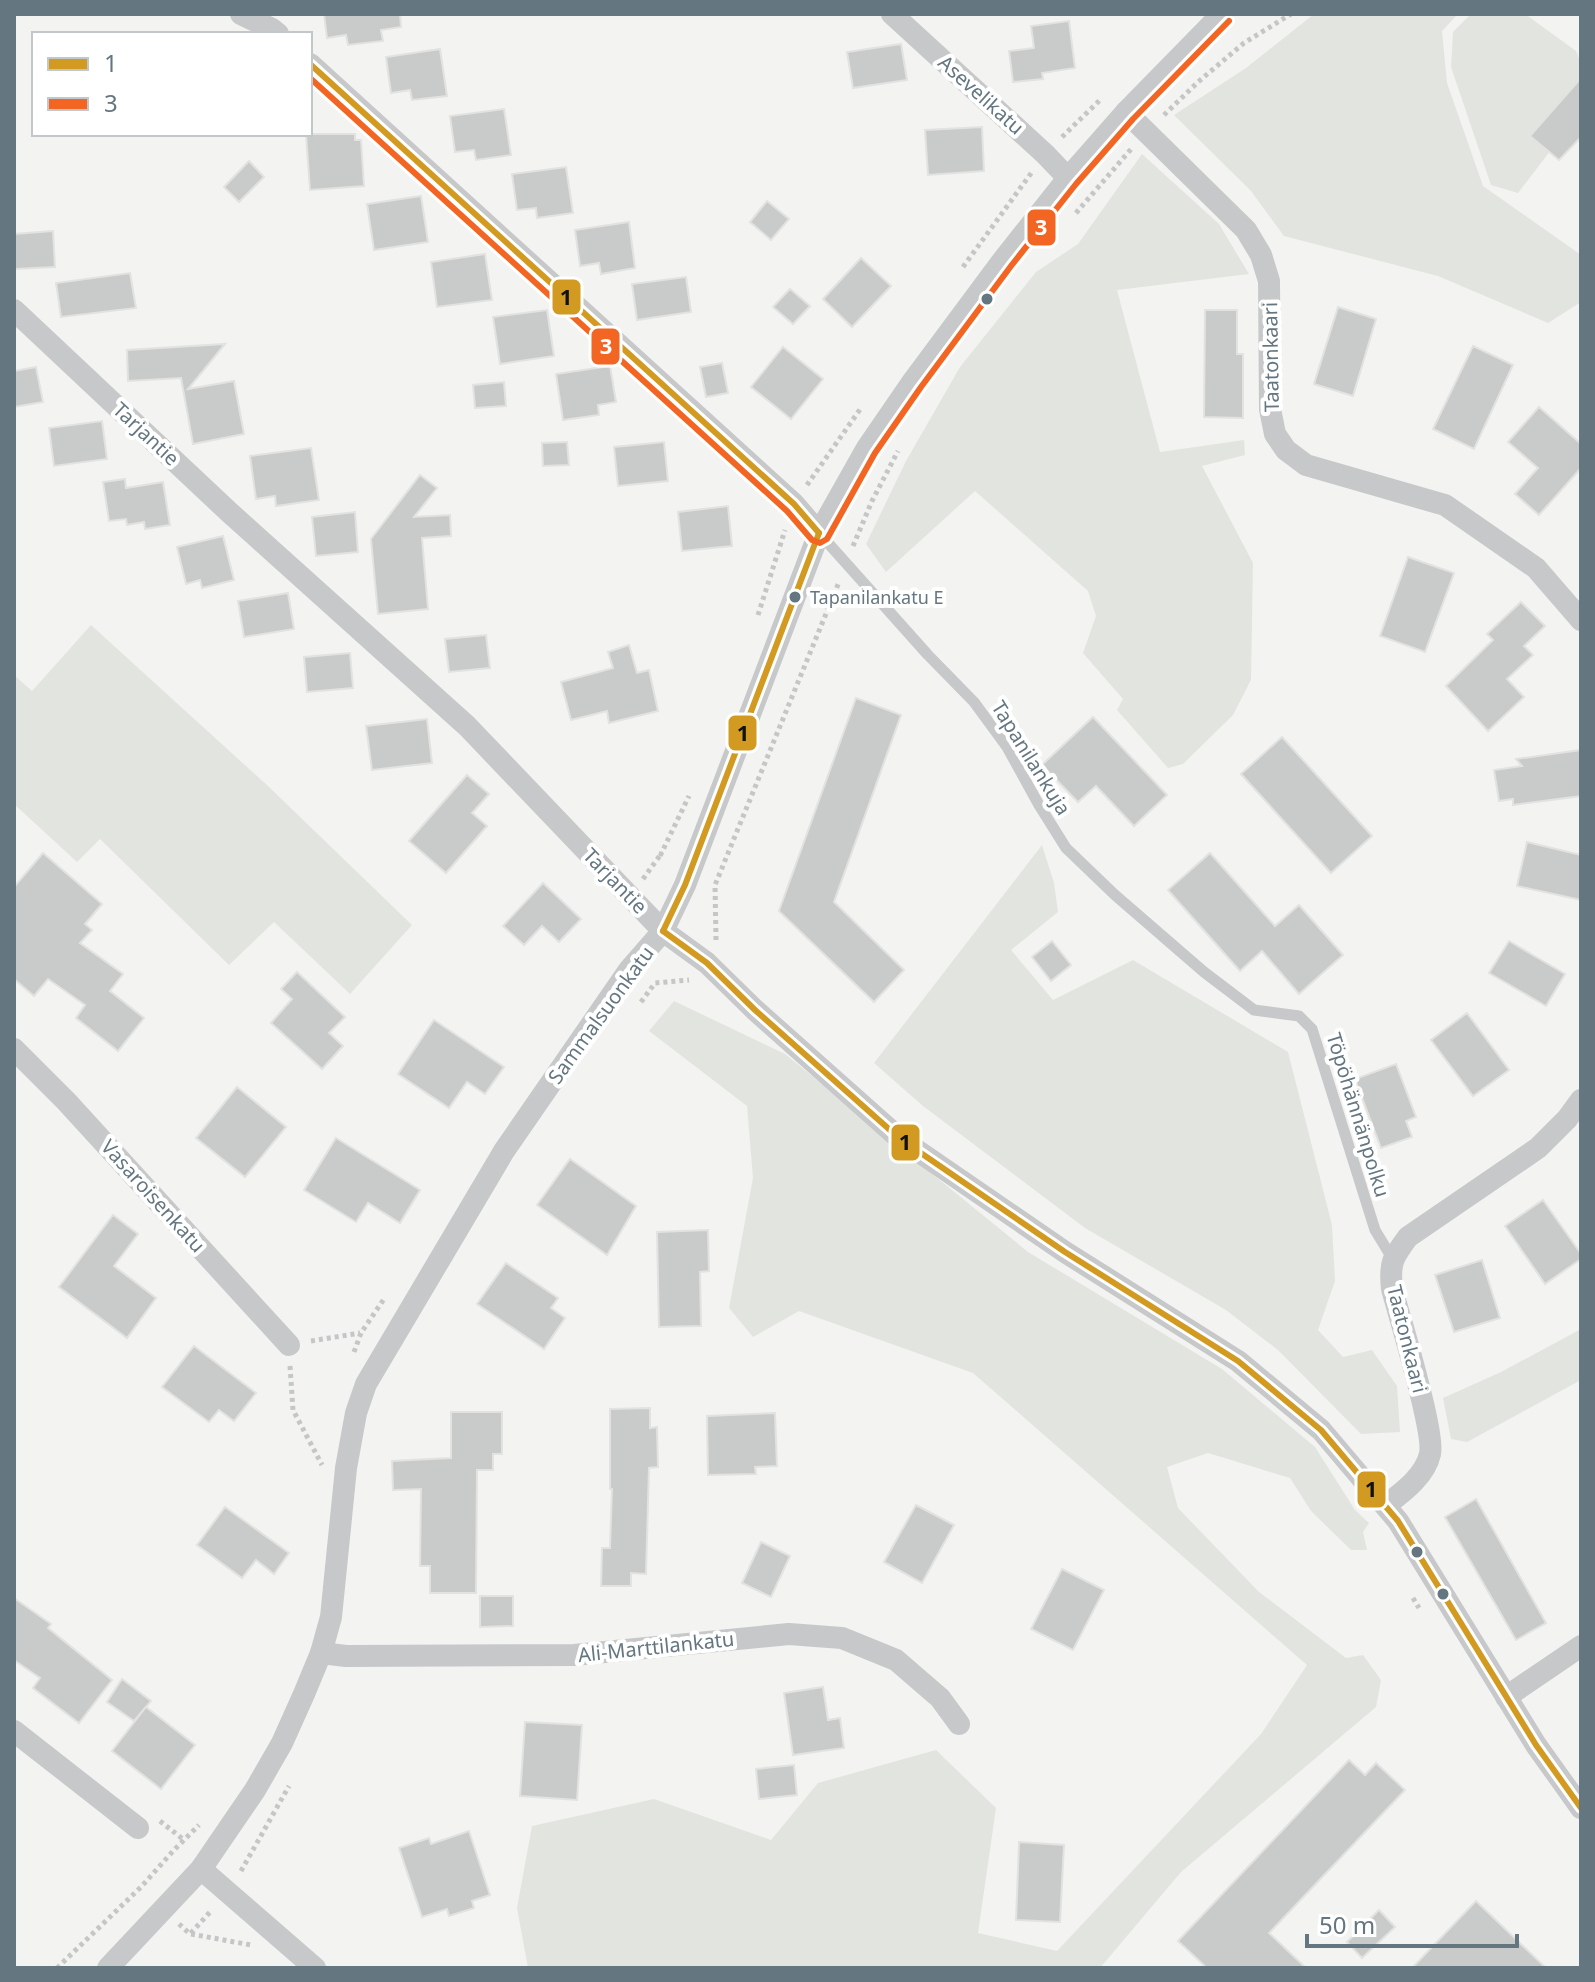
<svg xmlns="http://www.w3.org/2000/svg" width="1595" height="1982" font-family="'Noto Sans',sans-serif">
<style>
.green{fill:#e2e5df}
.building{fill:#c9caca;stroke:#e2e2e1;stroke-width:2}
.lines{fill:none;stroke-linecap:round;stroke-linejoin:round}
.path{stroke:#c5c6c6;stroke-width:5;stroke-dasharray:4 4;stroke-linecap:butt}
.service{stroke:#c7c8c9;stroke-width:11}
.minor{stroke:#c7c8c9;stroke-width:22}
.bus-1-casing{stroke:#fff;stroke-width:12}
.bus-2-casing{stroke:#fff;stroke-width:12}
.bus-1{stroke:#d29a20;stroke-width:6}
.bus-2{stroke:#f26522;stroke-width:6}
.bus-dot{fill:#647680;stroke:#fff;stroke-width:3}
.labels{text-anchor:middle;stroke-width:8;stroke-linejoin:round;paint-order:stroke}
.bus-label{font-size:18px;fill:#647680;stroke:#fff;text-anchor:start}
.street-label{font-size:20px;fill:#647680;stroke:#fff}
.line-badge{stroke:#fff;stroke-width:3}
.badge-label{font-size:22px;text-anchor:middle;font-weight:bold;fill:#fff}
.pale-badge-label{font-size:22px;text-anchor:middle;font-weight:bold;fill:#111}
</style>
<rect width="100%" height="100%" fill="#f3f3f1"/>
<g class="green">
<polygon points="1314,14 1458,14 1442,31 1447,83 1483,186 1581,255 1581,302 1548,323 1438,276 1284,236 1251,191 1174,115 1246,68"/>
<polygon points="1471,14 1525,14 1576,51 1581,63 1581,117 1560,138 1518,193 1491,185 1451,67 1453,32"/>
<polygon points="1142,154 1219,224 1249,274 1117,290 1160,452 1244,440 1245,455 1202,466 1253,563 1251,680 1233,715 1183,764 1168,768 1117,710 1123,699 1083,653 1096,616 1088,591 975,491 886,572 866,544 906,461 960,367 1036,272 1078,244"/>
<polygon points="91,625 269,787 412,925 350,994 274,922 229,965 100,839 77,862 14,804 14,675 32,691"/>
<polygon points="1042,845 1054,883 1058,912 1011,950 1053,1000 1133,960 1288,1052 1332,1225 1335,1281 1318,1330 1343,1357 1372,1350 1397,1386 1400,1432 1361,1434 1278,1350 1226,1310 1085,1228 923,1106 874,1063"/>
<polygon points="674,1001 785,1054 1028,1252 1222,1369 1315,1447 1355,1510 1369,1523 1363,1532 1367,1550 1351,1550 1311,1511 1290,1478 1208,1453 1167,1467 1178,1508 1259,1592 1346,1658 1363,1655 1381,1680 1376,1707 1181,1872 1100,1968 528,1968 517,1908 532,1826 654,1799 771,1840 818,1783 936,1750 996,1808 978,1933 1057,1951 1261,1734 1307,1665 973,1373 799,1311 753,1337 729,1308 753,1178 747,1106 649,1031"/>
<polygon points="1581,1329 1581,1380 1467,1442 1451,1439 1443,1398 1501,1372"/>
</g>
<g class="building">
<polygon points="324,14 400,14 401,27 381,30 383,41 348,45 346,35 327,38"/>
<polygon points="1069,21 1075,68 1042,73 1043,79 1013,82 1009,51 1034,48 1031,26"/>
<polygon points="901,44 907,80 853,88 847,52"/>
<polygon points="440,49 447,96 412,100 410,90 391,93 386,57"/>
<polygon points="1581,78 1581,137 1559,160 1530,136"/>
<polygon points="504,109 511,155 476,160 474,150 455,152 450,116"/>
<polygon points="982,127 984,171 928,175 925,130"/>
<polygon points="306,134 355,134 355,140 361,140 364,186 310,190"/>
<polygon points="249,161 264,177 239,202 224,187"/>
<polygon points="566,167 573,213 537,218 536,208 517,210 512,174"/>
<polygon points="421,196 428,242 374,250 367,204"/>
<polygon points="767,201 789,219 771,240 750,222"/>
<polygon points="629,222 635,268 601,274 599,263 580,266 575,230"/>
<polygon points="53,231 55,267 15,269 14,234"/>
<polygon points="485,254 492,300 437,307 431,262"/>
<polygon points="861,258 891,286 852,327 823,299"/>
<polygon points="130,273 136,308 61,317 56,283"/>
<polygon points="686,277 691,312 637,320 632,284"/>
<polygon points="790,289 810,306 793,324 773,307"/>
<polygon points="1338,307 1376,319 1353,396 1314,384"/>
<polygon points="547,310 554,356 500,364 493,317"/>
<polygon points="1205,310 1237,310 1237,354 1243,354 1243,418 1204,417"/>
<polygon points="225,344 188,389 234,381 244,434 193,444 181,378 128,381 127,350"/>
<polygon points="1473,346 1513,365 1474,449 1433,429"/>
<polygon points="783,347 823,379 791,419 751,387"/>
<polygon points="722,363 728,393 706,397 700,367"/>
<polygon points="610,366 616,402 598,405 599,415 563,420 556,374"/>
<polygon points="36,367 43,402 14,407 14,371"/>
<polygon points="504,382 506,406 475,408 473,385"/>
<polygon points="1539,407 1581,444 1581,468 1539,515 1515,494 1538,468 1508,442"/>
<polygon points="102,421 107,459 54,466 49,428"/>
<polygon points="567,442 569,465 543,466 542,443"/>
<polygon points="664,442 668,481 618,486 614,447"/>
<polygon points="311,448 319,500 276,506 275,496 256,499 250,456"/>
<polygon points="420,475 437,488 414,517 450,515 451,536 422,538 428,609 378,614 371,539"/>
<polygon points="125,479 126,488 163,482 170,525 145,529 144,522 127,525 126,519 109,521 103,482"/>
<polygon points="728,506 732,546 682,551 678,512"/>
<polygon points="355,512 358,552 316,556 312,517"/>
<polygon points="223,536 234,580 202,588 200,580 186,584 177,547"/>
<polygon points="1408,557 1454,573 1425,652 1380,636"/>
<polygon points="288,593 294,629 244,637 238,601"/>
<polygon points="1521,602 1545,626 1524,646 1533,655 1507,679 1524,697 1488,731 1446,686 1493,640 1487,634"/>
<polygon points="486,635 490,668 449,672 445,639"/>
<polygon points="629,645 637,673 649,670 658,711 609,723 607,711 571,720 561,682 613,668 608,652"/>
<polygon points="350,653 353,688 307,692 304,657"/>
<polygon points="856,698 901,715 834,902 904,970 874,1002 779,911"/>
<polygon points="1093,717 1167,795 1134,826 1096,786 1078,802 1042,765"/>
<polygon points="427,719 432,763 372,770 366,726"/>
<polygon points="1282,737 1372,836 1331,873 1241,774"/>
<polygon points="1581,750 1581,796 1513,805 1513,799 1499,801 1494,770 1522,766 1516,759"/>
<polygon points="467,775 489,794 472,813 487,826 446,873 409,841"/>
<polygon points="1527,842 1581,855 1581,900 1517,886"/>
<polygon points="43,853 102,904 85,924 92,930 80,943 123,974 110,991 144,1018 118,1051 76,1018 85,1005 48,979 34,996 14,979 14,887"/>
<polygon points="1210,853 1275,926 1299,905 1343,955 1299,994 1262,951 1240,971 1168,890"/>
<polygon points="543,883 581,919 559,942 542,926 524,945 503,926"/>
<polygon points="1052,941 1071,965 1051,981 1032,957"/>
<polygon points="1509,941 1565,974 1546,1006 1489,973"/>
<polygon points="297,972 345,1017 329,1033 343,1046 322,1069 271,1023 292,999 281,989"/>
<polygon points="1467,1013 1509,1070 1473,1096 1431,1040"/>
<polygon points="434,1020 504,1067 485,1094 467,1082 449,1108 398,1074"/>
<polygon points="1396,1064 1416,1117 1406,1121 1412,1137 1381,1148 1355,1079"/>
<polygon points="237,1087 286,1127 245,1177 196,1138"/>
<polygon points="336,1138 420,1190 400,1223 368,1203 356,1222 304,1190"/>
<polygon points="570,1159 636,1206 607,1255 537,1205"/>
<polygon points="1543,1200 1581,1254 1581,1259 1545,1284 1505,1226"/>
<polygon points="113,1215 138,1234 114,1266 156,1298 127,1338 59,1287"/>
<polygon points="708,1230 709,1271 700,1272 701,1326 659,1327 657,1232"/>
<polygon points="1482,1260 1500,1318 1454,1332 1435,1275"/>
<polygon points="506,1263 558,1298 551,1308 565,1318 544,1349 477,1304"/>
<polygon points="194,1346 256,1393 234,1421 219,1410 209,1422 162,1387"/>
<polygon points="650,1408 650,1428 657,1427 658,1467 649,1468 646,1574 631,1573 631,1586 601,1586 602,1548 610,1548 612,1489 610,1489 610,1409"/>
<polygon points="451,1412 502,1412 502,1454 493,1454 493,1470 477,1470 476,1593 430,1593 430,1566 420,1566 421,1489 393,1490 392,1461 451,1458"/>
<polygon points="775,1413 777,1466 755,1467 756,1474 708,1475 707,1416"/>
<polygon points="1476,1499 1546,1623 1516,1640 1445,1517"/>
<polygon points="916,1505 954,1525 922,1583 884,1562"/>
<polygon points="225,1507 289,1553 274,1574 256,1560 242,1578 197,1545"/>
<polygon points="761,1542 790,1556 771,1597 742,1583"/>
<polygon points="1062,1569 1104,1590 1073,1650 1031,1629"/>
<polygon points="480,1596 513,1596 513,1626 480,1627"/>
<polygon points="14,1598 51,1624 48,1628 112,1680 79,1723 33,1688 40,1678 14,1660"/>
<polygon points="122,1679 151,1701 134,1721 107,1702"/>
<polygon points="823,1687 828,1720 840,1718 844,1748 793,1755 784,1693"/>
<polygon points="146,1707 195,1745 161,1789 112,1751"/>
<polygon points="525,1722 582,1725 577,1800 520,1796"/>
<polygon points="1349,1760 1365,1775 1376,1763 1405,1790 1269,1933 1306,1968 1207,1968 1178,1941"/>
<polygon points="794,1765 797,1795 759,1799 756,1769"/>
<polygon points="469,1831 490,1895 472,1901 474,1908 449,1916 447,1909 422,1917 399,1848 429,1838 431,1844"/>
<polygon points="1019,1842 1064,1845 1060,1922 1016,1920"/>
<polygon points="1476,1901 1546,1968 1412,1968"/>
<polygon points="1379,1910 1395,1927 1362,1958 1347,1942"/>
</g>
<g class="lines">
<g class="path">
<polyline points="1164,115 1198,82 1244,43 1291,14"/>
<polyline points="1062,137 1101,99"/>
<polyline points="1076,213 1132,148"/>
<polyline points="963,267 1032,172"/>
<polyline points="807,485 861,408"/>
<polyline points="853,546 872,501 898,451"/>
<polyline points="758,615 785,530"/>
<polyline points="663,854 661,854 689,796"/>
<polyline points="643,879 661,854"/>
<polyline points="716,940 715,885 839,582"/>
<polyline points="641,1002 655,983 689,980"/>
<polyline points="311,1341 360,1333"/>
<polyline points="354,1352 361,1333 384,1299"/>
<polyline points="290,1366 293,1410 322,1465"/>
<polyline points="1413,1598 1419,1608"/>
<polyline points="160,1821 184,1840"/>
<polyline points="241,1871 289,1786"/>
<polyline points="179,1924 190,1934 211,1911"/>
<polyline points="191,1934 251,1945"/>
<polyline points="57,1968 141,1887 174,1850 199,1825"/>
</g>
<polyline class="service" points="820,534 928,655 974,702 1007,747 1039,805 1066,848 1115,895 1204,972 1254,1010 1299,1016 1312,1029 1375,1230 1392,1258"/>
<g class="minor">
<polyline points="241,14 272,29 278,34"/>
<polyline points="892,14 1045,154 1068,178"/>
<polyline points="310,64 794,504 819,533"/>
<polyline points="1126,112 1246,230 1261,255 1269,281 1270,409 1275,434 1286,450 1306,465 1445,505 1536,568 1581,620"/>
<polyline points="14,310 229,512 467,726 663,931 707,963 755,1010 899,1138 1065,1252 1238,1361 1321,1430 1398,1521 1536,1745 1581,1808"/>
<polyline points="14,1049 66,1101 289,1345"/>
<path d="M1386 1505C1403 1492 1425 1476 1430 1454 1432 1443 1428 1428 1426 1417 1417 1374 1404 1332 1392 1289 1389 1263 1393 1257 1408 1237L1538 1148 1567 1119 1581 1100"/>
<polyline points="321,1653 346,1656 574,1655 789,1634 842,1638 896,1660 940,1698 959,1724"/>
<polyline points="1506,1697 1581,1646"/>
<polyline points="14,1731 138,1828"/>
<polyline points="201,1869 315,1968"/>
<polyline points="108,1968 201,1869 255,1790 282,1743 304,1694 321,1653 331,1617 346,1468 356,1413 366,1384 504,1151 629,970 663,931 685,885 819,533 867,448 913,381 1003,260 1068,178 1126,112 1222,14"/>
</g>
<defs>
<g id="bus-1">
<polyline points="310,64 794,504 819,533"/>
<polyline points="663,931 707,963 755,1010 899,1138 1065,1252 1238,1361 1321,1430 1398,1521 1536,1745 1581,1808"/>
<polyline points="663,931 685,885 819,533"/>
</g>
<polyline id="bus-2" points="310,78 787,511 812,540 820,543 827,539 875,453 921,387 1011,266 1076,184 1133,119 1229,21"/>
</defs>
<use href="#bus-1" class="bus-1-casing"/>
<use href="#bus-2" class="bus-2-casing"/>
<use href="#bus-1" class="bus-1"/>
<use href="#bus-2" class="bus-2"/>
</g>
<g class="bus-dot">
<circle cx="987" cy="299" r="7"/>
<circle cx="795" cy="597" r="7"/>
<circle cx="1417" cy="1552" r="7"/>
<circle cx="1443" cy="1594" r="7"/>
</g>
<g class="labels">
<g class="bus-label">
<text x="810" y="604">Tapanilankatu E</text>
</g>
<g class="street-label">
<text transform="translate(981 95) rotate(42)" y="7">Asevelikatu</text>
<text transform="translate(1271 357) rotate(-91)" y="7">Taatonkaari</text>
<text transform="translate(146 434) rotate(43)" y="7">Tarjantie</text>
<text transform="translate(1031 758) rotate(58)" y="7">Tapanilankuja</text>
<text transform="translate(615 881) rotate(46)" y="7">Tarjantie</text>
<text transform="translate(601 1015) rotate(-54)" y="7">Sammalsuonkatu</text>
<text transform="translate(1358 1115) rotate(73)" y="7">Töpöhännänpolku</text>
<text transform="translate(153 1196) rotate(48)" y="7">Vasaroisenkatu</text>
<text transform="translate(1407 1339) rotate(76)" y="7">Taatonkaari</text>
<text transform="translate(656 1647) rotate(-6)" y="7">Ali-Marttilankatu</text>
</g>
</g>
<g class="line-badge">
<rect x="1026" y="208" width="31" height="39" rx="8" fill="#f26522"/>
<rect x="551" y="278" width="31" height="38" rx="8" fill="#d29a20"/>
<rect x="590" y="327" width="31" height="39" rx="8" fill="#f26522"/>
<rect x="727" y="714" width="31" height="38" rx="8" fill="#d29a20"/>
<rect x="890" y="1123" width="31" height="39" rx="8" fill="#d29a20"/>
<rect x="1356" y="1470" width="31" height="39" rx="8" fill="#d29a20"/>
</g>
<g class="badge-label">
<text x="1041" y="235">3</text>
<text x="606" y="354">3</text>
</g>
<g class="pale-badge-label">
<text x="566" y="305">1</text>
<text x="743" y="741">1</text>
<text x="905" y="1150">1</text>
<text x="1371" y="1497">1</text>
</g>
<rect width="1595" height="1982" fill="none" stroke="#647680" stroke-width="32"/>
<rect x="32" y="32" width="280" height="104" fill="#ffffff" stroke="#c1c8cc" stroke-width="2"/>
<rect x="48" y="58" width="40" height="12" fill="#d29a20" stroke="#c1c8cc" stroke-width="2"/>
<text x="104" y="72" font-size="24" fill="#647680">1</text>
<rect x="48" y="98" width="40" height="12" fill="#f26522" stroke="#c1c8cc" stroke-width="2"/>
<text x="104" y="112" font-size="24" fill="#647680">3</text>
<path d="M1307 1934v12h210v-12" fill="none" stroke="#647680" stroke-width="4"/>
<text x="1319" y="1934" font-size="24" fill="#647680" stroke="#ffffff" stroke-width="6" paint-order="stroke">50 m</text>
</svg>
